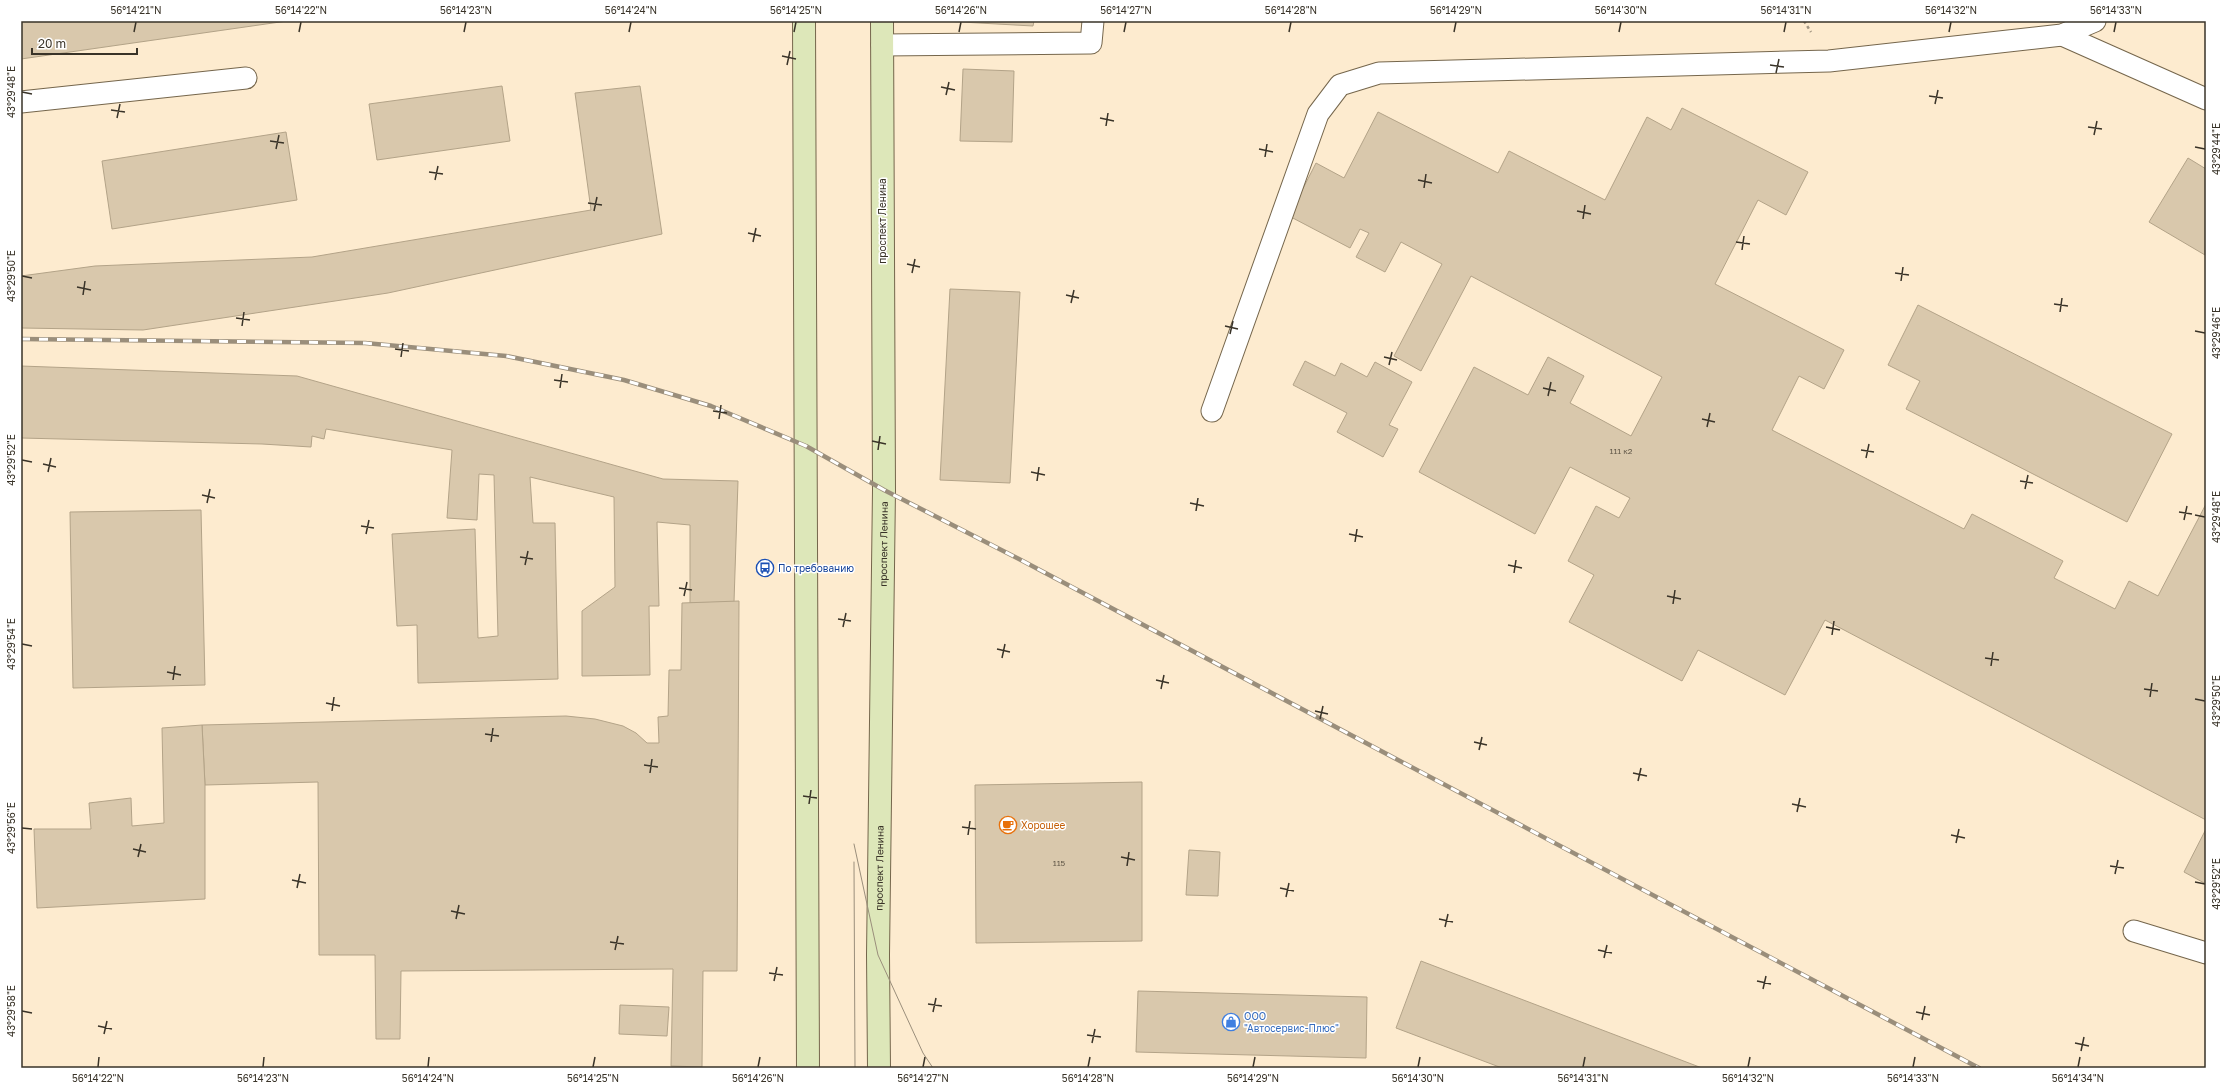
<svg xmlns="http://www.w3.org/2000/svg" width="2227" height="1089" font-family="'Golos Text',sans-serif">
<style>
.building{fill:#d9c8ac;stroke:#b3a388}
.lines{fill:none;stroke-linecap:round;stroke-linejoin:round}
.service-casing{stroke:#75664c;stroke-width:23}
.secondary-casing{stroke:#75664c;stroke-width:24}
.path{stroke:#a19581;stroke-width:2.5;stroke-dasharray:3 3;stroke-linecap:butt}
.service{stroke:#fff;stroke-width:21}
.secondary{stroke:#dde7b9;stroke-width:22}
.tram{stroke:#9a8e7b;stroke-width:1}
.rail-casing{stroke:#9a8e7b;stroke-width:4.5}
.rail{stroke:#fff;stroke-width:3;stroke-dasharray:9;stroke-linecap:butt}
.ticks{fill:none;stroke:#393328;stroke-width:1.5}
.labels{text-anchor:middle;stroke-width:3;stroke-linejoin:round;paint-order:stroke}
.number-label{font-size:8px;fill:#615849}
.street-label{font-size:10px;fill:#393328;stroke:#fff}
.transit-label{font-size:10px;fill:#164399;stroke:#fff;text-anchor:start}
.food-label{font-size:10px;fill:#c56008;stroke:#fff;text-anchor:start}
.shop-label{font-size:10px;fill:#366cbe;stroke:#fff;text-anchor:start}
.neatline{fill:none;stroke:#393328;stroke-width:1.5}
.ticks-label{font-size:10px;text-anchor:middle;fill:#393328}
</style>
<rect width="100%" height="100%" fill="#fdebcf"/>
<g class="building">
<polygon points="21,21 287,21 21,59"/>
<polygon points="943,21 1034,21 1033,26"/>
<polygon points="963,69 1014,71 1012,142 960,141"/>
<polygon points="502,86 510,141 377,160 369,104"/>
<polygon points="640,86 662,234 388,293 143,330 21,328 21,276 95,266 312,257 591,210 575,93"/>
<polygon points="1682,108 1808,172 1786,215 1758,200 1715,284 1844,350 1824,389 1799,376 1772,430 1964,529 1972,514 2063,561 2054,578 2115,609 2129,581 2158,596 2206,504 2206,820 1825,620 1785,695 1698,650 1682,681 1569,622 1594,575 1568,561 1596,506 1619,518 1630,498 1570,467 1535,534 1419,472 1474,367 1528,395 1548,357 1584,376 1570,403 1631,436 1662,377 1471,276 1421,371 1394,356 1442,264 1401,242 1385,272 1356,257 1369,233 1360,229 1350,248 1289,216 1316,163 1344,178 1378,112 1498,173 1509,151 1605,200 1647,117 1671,130"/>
<polygon points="286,132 297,200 112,229 102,161"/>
<polygon points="2188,158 2206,169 2205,255 2149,222"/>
<polygon points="950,289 1020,292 1010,483 940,480"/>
<polygon points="1918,305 2172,434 2127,522 1906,409 1920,381 1888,365"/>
<polygon points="1305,361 1335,376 1341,363 1367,377 1375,362 1412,382 1389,425 1398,429 1383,457 1337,432 1347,413 1293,385"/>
<polygon points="21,366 297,376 663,479 738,481 734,602 690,603 690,525 657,522 659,606 649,606 650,675 582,676 582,611 615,587 614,497 530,477 533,523 555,523 558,679 418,683 417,625 397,626 392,534 475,529 478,638 498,636 494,475 479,474 477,520 447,518 452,450 326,429 324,439 312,436 311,447 262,444 21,438"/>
<polygon points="201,510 205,685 73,688 70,512"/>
<polygon points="739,601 737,971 703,971 702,1067 671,1066 673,969 401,971 400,1039 376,1039 375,955 319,955 318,782 205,785 202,725 566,716 595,719 623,726 636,733 647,743 659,743 658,717 668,716 669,670 681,670 682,603"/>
<polygon points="202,725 205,785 205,899 37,908 34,829 91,829 89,803 131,798 132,826 164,823 162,728"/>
<polygon points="1142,782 1142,941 976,943 975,785"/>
<polygon points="2206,829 2206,884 2184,872"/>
<polygon points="1189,850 1220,852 1218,896 1186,895"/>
<polygon points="1421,961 1702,1068 1502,1068 1396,1028"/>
<polygon points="1138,991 1367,997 1366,1058 1136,1052"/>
<polygon points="620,1005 669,1007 667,1036 619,1034"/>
</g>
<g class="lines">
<defs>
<g id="service">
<polyline points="2062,35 2206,99"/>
<polyline points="882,45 1091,43 1093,21"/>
<polyline points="21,102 246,78"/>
<polyline points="1212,411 1318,114 1340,85 1379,73 1829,61 2062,35 2095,21"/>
<polyline points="2134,931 2206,953"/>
</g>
<g id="secondary">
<polyline points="804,21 808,1068"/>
<path id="s1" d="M879 1068 878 955 884 490 882 21"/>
</g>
</defs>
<use href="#service" class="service-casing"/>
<use href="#secondary" class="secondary-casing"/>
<polyline class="path" points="1804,21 1811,32"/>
<use href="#service" class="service"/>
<use href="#secondary" class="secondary"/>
<g class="tram">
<polyline points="854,844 878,955 923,1053 933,1068"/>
<polyline points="854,862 855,1068"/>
</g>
<defs>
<polyline id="rail" points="21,339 365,343 506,356 624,380 711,406 806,446 884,490 1019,559 1979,1068"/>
</defs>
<use href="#rail" class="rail-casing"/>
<use href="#rail" class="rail"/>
</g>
<path class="ticks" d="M134 32 136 22M299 32 301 22M464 32 466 22M629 32 631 22M794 32 796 22M959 32 961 22M1124 32 1126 22M1289 32 1291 22M1454 32 1456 22M1619 32 1621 22M1784 32 1786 22M1949 32 1951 22M2114 32 2116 22M782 56 796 59M787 65 790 51M1770 65 1784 67M1776 73 1779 59M941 87 955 90M22 92 32 94M946 95 949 82M1929 96 1943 98M1935 104 1938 90M111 110 125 112M117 118 120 104M1100 118 1114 121M1106 126 1108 113M2088 127 2102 129M2094 135 2097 121M270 141 284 143M2195 147 2205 149M276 149 279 135M1259 149 1273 152M1265 157 1267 144M429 172 443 174M435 180 438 166M1418 180 1432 183M1424 188 1426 174M588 203 602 205M594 211 597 197M1577 211 1591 214M1583 219 1585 205M748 233 761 236M753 242 756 228M1736 242 1750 244M1742 250 1744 236M907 264 920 267M912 273 915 259M1895 273 1909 275M22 276 32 278M1901 281 1903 267M77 287 91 290M83 295 85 281M1066 295 1079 298M1071 303 1074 290M2054 304 2068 306M2060 312 2062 298M236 318 250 320M242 326 244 312M1225 326 1238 329M2195 331 2205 333M1230 334 1233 321M395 349 409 351M401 357 403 343M1384 357 1397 360M1389 365 1392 352M554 380 568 382M560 388 562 374M1543 388 1556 391M1548 396 1551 382M713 411 727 413M719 419 721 405M1702 419 1715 422M1707 427 1710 413M872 441 886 444M878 450 880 436M1861 450 1874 452M1866 458 1869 444M22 460 32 462M43 464 56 467M48 472 51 458M1031 472 1045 475M1037 481 1039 467M2020 481 2033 483M2025 489 2028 475M202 495 215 498M207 503 210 489M1190 503 1204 506M1196 511 1198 498M2179 512 2192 514M2195 515 2205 517M2184 520 2187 506M361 526 374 528M366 534 369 520M1349 534 1363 537M1355 542 1357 529M520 557 533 559M525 565 528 551M1508 565 1522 568M1514 573 1516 560M679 588 692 590M684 596 687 582M1667 596 1681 599M1673 604 1675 590M838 619 851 621M843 627 846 613M1826 627 1840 630M1832 635 1834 621M22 644 32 646M997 649 1010 652M1002 658 1005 644M1985 658 1999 660M1991 666 1993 652M167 672 181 675M173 680 175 666M1156 680 1169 683M1161 689 1164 675M2144 689 2158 691M2150 697 2152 683M2195 699 2205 701M326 703 340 706M332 711 334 697M1315 711 1328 714M1320 719 1323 706M485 734 499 736M491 742 493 728M1474 742 1487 745M1479 750 1482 737M644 765 658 767M650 773 652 759M1633 773 1647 776M1638 781 1641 768M803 796 817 798M809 804 811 790M1792 804 1806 807M1797 812 1800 798M962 827 976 829M22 828 32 829M968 835 970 821M1951 835 1965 838M1956 843 1959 829M133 849 146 852M138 857 141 844M1121 857 1135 860M1127 866 1129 852M2110 866 2124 868M2115 874 2118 860M292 880 306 883M2195 882 2205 884M297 888 300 874M1280 888 1294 891M1286 897 1289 883M451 911 465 914M456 919 459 905M1439 919 1453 922M1445 927 1448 914M610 942 624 944M615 950 618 936M1598 950 1612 953M1604 958 1607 945M769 973 783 975M774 981 777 967M1757 981 1771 984M1763 989 1766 976M928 1004 942 1006M22 1011 32 1013M933 1012 936 998M1916 1012 1930 1015M1922 1020 1925 1006M98 1026 112 1029M104 1034 107 1021M1087 1035 1101 1037M1092 1043 1095 1029M2075 1043 2089 1046M2081 1051 2084 1037M98 1067 99 1057M263 1067 264 1057M428 1067 429 1057M593 1067 595 1057M758 1067 760 1057M923 1067 925 1057M1088 1067 1090 1057M1253 1067 1255 1057M1418 1067 1420 1057M1583 1067 1585 1057M1748 1067 1750 1057M1913 1067 1915 1057M2078 1067 2080 1057"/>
<defs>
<symbol id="bus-ring" viewBox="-11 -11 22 22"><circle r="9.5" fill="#fff" stroke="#1a4fb4" stroke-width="1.5"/><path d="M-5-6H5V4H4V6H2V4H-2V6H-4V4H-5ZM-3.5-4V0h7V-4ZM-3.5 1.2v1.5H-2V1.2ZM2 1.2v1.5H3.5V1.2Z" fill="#1a4fb4"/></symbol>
<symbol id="cafe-ring" viewBox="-11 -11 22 22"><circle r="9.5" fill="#fff" stroke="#e8710a" stroke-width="1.5"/><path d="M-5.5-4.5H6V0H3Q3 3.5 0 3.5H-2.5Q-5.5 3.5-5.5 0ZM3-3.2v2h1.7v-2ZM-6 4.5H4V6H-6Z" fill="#e8710a"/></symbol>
<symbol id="shop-ring" viewBox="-11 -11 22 22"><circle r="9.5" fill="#fff" stroke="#3f7fe0" stroke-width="1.5"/><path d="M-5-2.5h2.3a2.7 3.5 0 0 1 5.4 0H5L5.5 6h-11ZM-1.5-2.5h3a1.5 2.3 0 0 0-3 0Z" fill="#3f7fe0"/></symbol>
</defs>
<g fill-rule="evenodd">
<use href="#bus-ring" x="755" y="558" width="20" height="20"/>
<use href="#cafe-ring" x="998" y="815" width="20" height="20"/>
<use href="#shop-ring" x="1221" y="1012" width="20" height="20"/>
</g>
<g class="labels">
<g class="number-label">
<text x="1621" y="454">111 к2</text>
<text x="1059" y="866">115</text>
</g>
<g class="street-label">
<text transform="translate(882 221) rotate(-90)" y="4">проспект Ленина</text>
<text dy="4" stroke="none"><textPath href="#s1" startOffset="524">проспект Ленина</textPath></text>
<text dy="4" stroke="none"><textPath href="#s1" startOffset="200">проспект Ленина</textPath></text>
</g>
<g class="transit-label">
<text x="778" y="572">По требованию</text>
</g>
<g class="food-label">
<text x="1021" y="829">Хорошее</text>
</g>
<g class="shop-label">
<text x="1244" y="1020">ООО<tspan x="1244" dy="12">"Автосервис-Плюс"</tspan></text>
</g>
</g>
<rect width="2227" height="1089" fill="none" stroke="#ffffff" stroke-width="44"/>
<path d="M32 48v6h105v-6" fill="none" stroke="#393328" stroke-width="2"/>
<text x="38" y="48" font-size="12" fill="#393328" stroke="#ffffff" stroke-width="3" paint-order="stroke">20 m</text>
<rect x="22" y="22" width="2183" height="1045" class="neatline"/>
<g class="ticks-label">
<text x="136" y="14">56°14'21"N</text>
<text x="301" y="14">56°14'22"N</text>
<text x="466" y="14">56°14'23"N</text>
<text x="631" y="14">56°14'24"N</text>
<text x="796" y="14">56°14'25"N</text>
<text x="961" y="14">56°14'26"N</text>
<text x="1126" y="14">56°14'27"N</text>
<text x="1291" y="14">56°14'28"N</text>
<text x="1456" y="14">56°14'29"N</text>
<text x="1621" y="14">56°14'30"N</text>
<text x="1786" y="14">56°14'31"N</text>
<text x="1951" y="14">56°14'32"N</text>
<text x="2116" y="14">56°14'33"N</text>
<text transform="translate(11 92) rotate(-90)" y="4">43°29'48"E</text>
<text transform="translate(2216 149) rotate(-90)" y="4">43°29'44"E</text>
<text transform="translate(11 276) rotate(-90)" y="4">43°29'50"E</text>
<text transform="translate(2216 333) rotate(-90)" y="4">43°29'46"E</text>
<text transform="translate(11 460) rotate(-90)" y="4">43°29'52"E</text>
<text transform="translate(2216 517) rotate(-90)" y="4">43°29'48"E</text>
<text transform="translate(11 644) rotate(-90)" y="4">43°29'54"E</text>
<text transform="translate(2216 701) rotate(-90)" y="4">43°29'50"E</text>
<text transform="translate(11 828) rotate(-90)" y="4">43°29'56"E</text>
<text transform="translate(2216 884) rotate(-90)" y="4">43°29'52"E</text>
<text transform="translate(11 1011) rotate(-90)" y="4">43°29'58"E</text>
<text x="98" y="1082">56°14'22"N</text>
<text x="263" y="1082">56°14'23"N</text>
<text x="428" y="1082">56°14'24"N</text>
<text x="593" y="1082">56°14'25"N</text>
<text x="758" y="1082">56°14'26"N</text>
<text x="923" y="1082">56°14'27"N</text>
<text x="1088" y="1082">56°14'28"N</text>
<text x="1253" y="1082">56°14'29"N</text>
<text x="1418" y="1082">56°14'30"N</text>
<text x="1583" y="1082">56°14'31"N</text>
<text x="1748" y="1082">56°14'32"N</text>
<text x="1913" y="1082">56°14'33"N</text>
<text x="2078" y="1082">56°14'34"N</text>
</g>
</svg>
